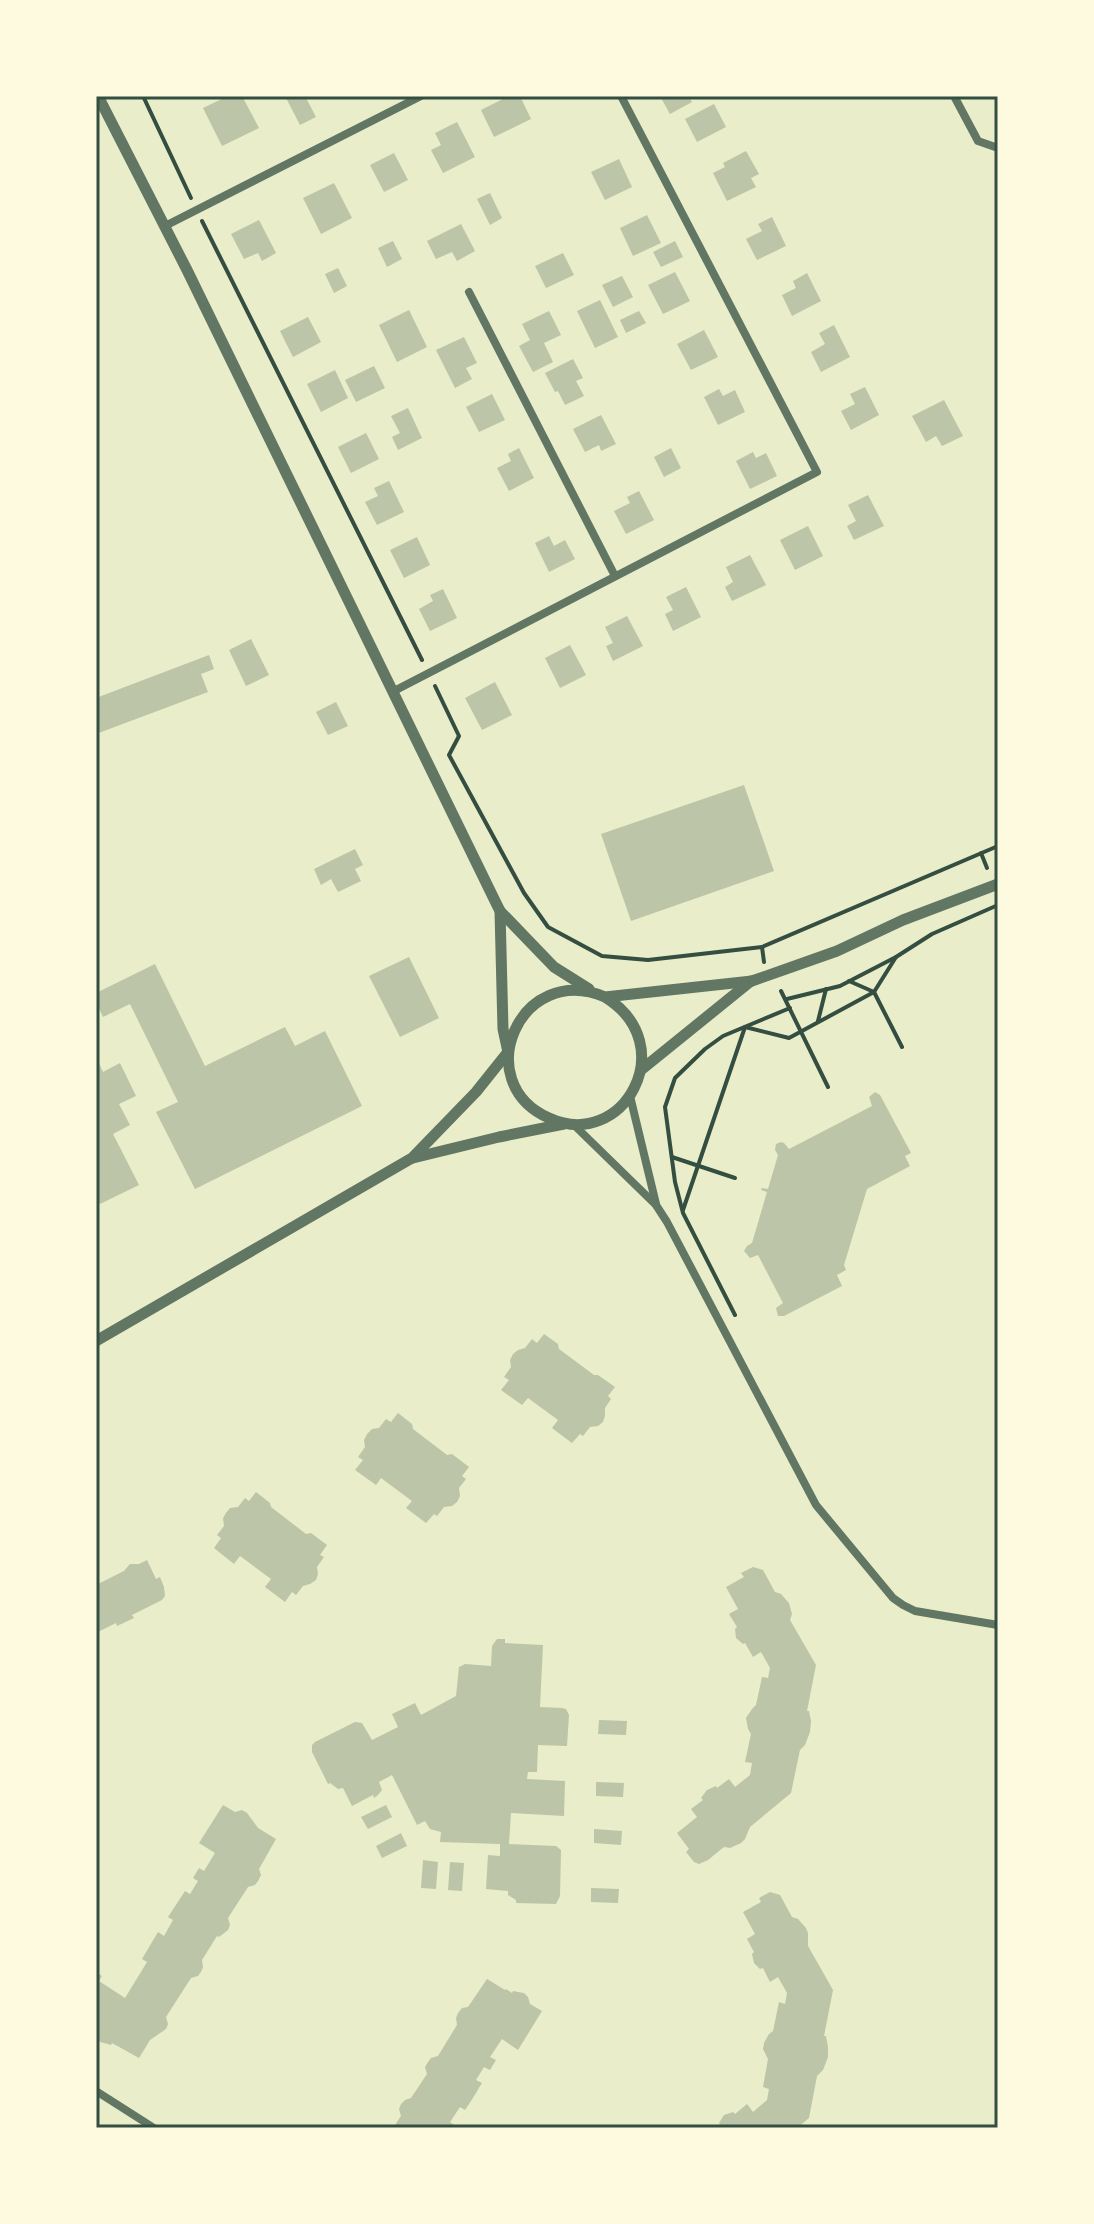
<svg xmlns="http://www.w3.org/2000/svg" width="1094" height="2224" font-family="Mulish,sans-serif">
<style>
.building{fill:#bcc5a7}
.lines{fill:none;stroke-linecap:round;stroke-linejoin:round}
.path{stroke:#344e41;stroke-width:4}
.minor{stroke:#617663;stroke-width:8}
.tertiary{stroke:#617663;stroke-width:11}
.neatline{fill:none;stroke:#344e41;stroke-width:3}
</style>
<rect width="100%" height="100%" fill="#e9edc9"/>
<g class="building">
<polygon points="228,96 242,96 259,128 222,146 203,108"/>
<polygon points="285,96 305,96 316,117 300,125"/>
<polygon points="509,96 520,96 531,119 494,137 481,110"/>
<polygon points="660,96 688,96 692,102 670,114"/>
<polygon points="714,104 726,127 697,142 685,119"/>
<polygon points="457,122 475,157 443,173 431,150 441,145 435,133"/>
<polygon points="746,151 759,174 751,178 756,187 727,201 713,173 725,167 723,163"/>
<polygon points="394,153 408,180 384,192 370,165"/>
<polygon points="619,159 632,187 605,200 591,172"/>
<polygon points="334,183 352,218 321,234 303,198"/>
<polygon points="490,193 502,218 490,225 477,199"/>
<polygon points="647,215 661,243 633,256 620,228"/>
<polygon points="772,217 786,246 757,260 746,239 762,231 758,224"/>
<polygon points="259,220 276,253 262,261 258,253 244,259 231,234"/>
<polygon points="461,224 475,251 457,261 452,252 436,259 427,241"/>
<polygon points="393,241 402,259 387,267 378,248"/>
<polygon points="675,241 683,257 661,267 653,252"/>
<polygon points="563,253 574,275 546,288 535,266"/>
<polygon points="338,268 347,286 334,293 325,274"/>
<polygon points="675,272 690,301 663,314 648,285"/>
<polygon points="807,273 821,301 792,316 782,295 796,288 793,281"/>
<polygon points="622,276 633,297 613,307 602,285"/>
<polygon points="600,300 618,337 595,348 577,311"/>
<polygon points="409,310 427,347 397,362 379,325"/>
<polygon points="549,311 561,335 544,343 553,362 533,372 519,346 530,340 522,324"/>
<polygon points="639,311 646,323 626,333 620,320"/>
<polygon points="308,317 321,342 293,357 280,331"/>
<polygon points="834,325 850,357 821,372 811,352 825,344 819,333"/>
<polygon points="704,330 718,357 691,370 677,344"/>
<polygon points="464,337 477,363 466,368 472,379 455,388 436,350"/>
<polygon points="573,359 583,378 576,381 584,396 565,405 558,391 555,392 545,373"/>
<polygon points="374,366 385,388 356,402 345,380"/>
<polygon points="335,370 348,398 321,412 307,384"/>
<polygon points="865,387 879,415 851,430 841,411 855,404 850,394"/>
<polygon points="719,389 723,396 735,390 745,412 718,425 704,397"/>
<polygon points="492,394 505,420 479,432 466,407"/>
<polygon points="944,400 963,436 942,446 936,436 926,442 912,416"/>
<polygon points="408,408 422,438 398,450 392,437 400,433 391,416"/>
<polygon points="601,415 616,444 601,451 599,445 585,452 573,429"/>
<polygon points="366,433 379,459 351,473 338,447"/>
<polygon points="519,448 534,478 509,491 497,468 511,461 508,454"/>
<polygon points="671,448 681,468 664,477 654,457"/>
<polygon points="753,452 756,458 766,453 777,476 750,489 736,461"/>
<polygon points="389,481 404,512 377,525 365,502 378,496 374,488"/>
<polygon points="639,491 654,520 626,534 614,511 630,503 627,497"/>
<polygon points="868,495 884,526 854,540 847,526 856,521 848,505"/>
<polygon points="808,526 823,556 795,570 780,540"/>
<polygon points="549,536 554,546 565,540 575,559 549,572 535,543"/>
<polygon points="417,537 430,565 404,578 390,550"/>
<polygon points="750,555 766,585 732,601 725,587 733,582 726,567"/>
<polygon points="686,587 701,617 673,631 665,614 673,610 666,597"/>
<polygon points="443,589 457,618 430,631 419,609 433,601 430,595"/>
<polygon points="627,616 643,646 613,661 606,646 613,643 605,627"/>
<polygon points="251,639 269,675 246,686 229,650"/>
<polygon points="570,645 586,675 560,688 545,658"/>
<polygon points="209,655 214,669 201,674 208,692 96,734 96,698"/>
<polygon points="495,682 512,715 482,730 465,698"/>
<polygon points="336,702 348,726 328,735 316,712"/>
<polygon points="744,785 774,871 631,921 601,834"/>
<polygon points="355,849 363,865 355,869 361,881 338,892 331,879 321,885 314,869"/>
<polygon points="409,957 439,1018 400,1037 369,976"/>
<polygon points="155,964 205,1066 285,1027 295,1046 325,1031 362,1106 195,1189 156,1112 178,1102 130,1004 103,1017 96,1002 96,993"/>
<polygon points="96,1057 103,1072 120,1063 136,1096 119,1104 130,1125 113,1134 139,1185 100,1204 96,1197"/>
<polygon points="875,1092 880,1095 911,1153 905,1156 910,1166 867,1189 844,1265 846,1270 837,1275 842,1286 784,1316 778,1316 776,1308 783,1303 758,1255 750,1258 744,1251 747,1246 752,1243 767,1192 761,1190 762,1188 768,1189 778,1155 775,1150 776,1144 781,1142 784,1143 789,1149 872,1106 869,1097"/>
<polygon points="544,1334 558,1344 559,1349 594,1375 598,1375 615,1387 608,1396 611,1399 605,1408 605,1416 603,1422 598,1426 590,1427 583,1436 580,1434 572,1443 552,1428 558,1420 528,1398 522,1405 501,1390 509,1380 504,1377 511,1367 510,1360 513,1354 518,1350 525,1348 532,1339 537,1343"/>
<polygon points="398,1413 412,1424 413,1429 447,1455 452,1454 469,1467 462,1476 466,1479 459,1488 460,1496 457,1502 452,1506 444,1507 437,1516 434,1514 426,1523 406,1508 412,1501 381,1478 376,1485 355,1470 363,1460 358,1457 365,1447 364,1440 367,1434 372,1429 379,1428 386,1419 391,1422"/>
<polygon points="256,1492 270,1503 271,1507 306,1534 311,1533 327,1545 320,1555 324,1557 317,1567 318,1574 316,1580 310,1584 303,1586 296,1595 292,1592 285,1602 265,1587 271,1579 240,1556 234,1564 214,1548 221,1538 217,1535 224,1526 223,1518 226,1513 230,1508 238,1507 245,1498 249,1501"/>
<polygon points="147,1560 156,1579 160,1577 164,1587 165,1596 162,1600 132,1615 134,1618 117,1626 116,1623 96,1633 96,1585 124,1571 130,1564 139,1564"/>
<polygon points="753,1567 763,1570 775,1592 781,1594 789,1603 792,1614 790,1620 816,1665 807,1711 809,1711 811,1721 810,1732 805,1745 800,1750 791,1793 750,1827 745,1839 741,1843 730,1848 724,1847 708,1860 699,1864 694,1862 686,1852 689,1849 677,1833 697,1817 691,1809 703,1800 701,1798 707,1790 716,1786 717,1788 729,1779 735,1787 750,1775 752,1763 745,1762 751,1734 748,1729 746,1718 752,1709 756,1705 762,1677 768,1678 770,1668 761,1652 753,1657 745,1643 743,1644 736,1638 735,1629 737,1627 729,1614 738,1609 726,1587 744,1577 741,1573"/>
<polygon points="497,1639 505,1639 505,1643 543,1645 540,1707 562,1708 566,1709 569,1715 567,1746 538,1745 537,1772 528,1772 527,1779 565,1781 564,1816 511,1813 509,1844 556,1846 561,1850 560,1896 556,1904 516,1903 516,1900 508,1895 508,1891 486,1889 488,1855 500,1856 500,1844 440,1842 441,1832 430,1829 425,1821 417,1825 392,1775 379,1782 382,1790 378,1795 374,1798 373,1795 352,1806 343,1788 338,1789 330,1783 328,1784 312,1752 312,1745 315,1742 355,1722 362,1723 372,1740 398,1727 392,1714 415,1703 421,1715 456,1696 459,1667 465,1664 491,1666 492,1646"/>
<polygon points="599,1720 627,1721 626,1735 598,1734"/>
<polygon points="596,1782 624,1783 623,1797 596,1796"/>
<polygon points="223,1805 235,1812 242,1810 247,1813 258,1828 276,1839 259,1869 261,1875 258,1881 255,1885 248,1887 228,1918 230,1925 228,1930 219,1937 217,1936 202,1960 203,1967 201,1972 198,1976 191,1978 166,2017 168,2024 166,2029 150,2040 139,2058 112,2043 111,2045 100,2042 96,2038 96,1972 102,1976 99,1981 125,1998 147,1962 142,1959 158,1932 164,1936 173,1920 168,1917 185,1891 190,1894 198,1881 193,1878 199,1868 204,1871 215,1853 199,1843"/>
<polygon points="386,1805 392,1817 368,1829 361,1817"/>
<polygon points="594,1829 622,1831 621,1845 594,1843"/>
<polygon points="401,1833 407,1846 382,1858 376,1846"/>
<polygon points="423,1860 438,1862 436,1889 421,1888"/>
<polygon points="450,1862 464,1863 462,1891 448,1890"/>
<polygon points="591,1888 619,1889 618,1903 591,1902"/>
<polygon points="770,1892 780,1895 792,1917 798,1919 806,1928 808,1933 808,1946 833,1990 824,2036 826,2036 828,2047 828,2057 823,2070 817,2076 809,2118 797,2128 716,2128 720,2125 719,2123 724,2115 733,2112 735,2114 747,2104 753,2112 767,2100 769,2089 763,2087 768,2059 763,2049 764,2043 769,2034 773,2031 779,2002 785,2004 787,1993 778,1977 770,1982 763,1968 760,1969 754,1963 752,1954 754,1952 747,1939 755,1934 743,1912 761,1902 759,1898"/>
<polygon points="487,1979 505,1990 506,1989 512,1993 513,1991 524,1993 528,1997 530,2004 542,2011 518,2050 502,2039 490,2057 496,2060 490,2070 484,2067 476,2080 482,2083 471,2101 465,2110 460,2107 450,2122 456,2126 454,2128 393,2128 401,2116 399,2109 401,2104 405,2100 411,2098 427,2074 425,2067 428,2062 431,2058 438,2056 457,2025 456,2018 458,2013 462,2008 468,2007"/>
</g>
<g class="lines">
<g class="path">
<polyline points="143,96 191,198"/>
<polyline points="202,221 422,660"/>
<polyline points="435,686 459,736 449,755 524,893 548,927 602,956 648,960 762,947 764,962"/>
<polyline points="981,853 987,868"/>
<polyline points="762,947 998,846"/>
<polyline points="849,981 874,992 902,1047"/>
<polyline points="781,991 828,1087"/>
<polyline points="787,999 840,986 896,957 932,934 998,905"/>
<polyline points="818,1021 826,989"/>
<polyline points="672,1157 735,1178"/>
<polyline points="683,1210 745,1027 789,1038 874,992 896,957"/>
<polyline points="735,1315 683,1213 675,1182 665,1107 675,1078 705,1049 723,1036 790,1008"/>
</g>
<g class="minor">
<polyline points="954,96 978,141 998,148"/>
<polyline points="165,226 421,96"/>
<polyline points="469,292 615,576"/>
<polyline points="394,691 817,472 621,96"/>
<polyline points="630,1096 656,1204"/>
<polyline points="573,1124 656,1205 667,1222 816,1505 893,1598 903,1605 915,1611 998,1625"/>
<polyline points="96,2091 154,2128"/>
</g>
<g class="tertiary">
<polyline points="500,911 554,967 589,989"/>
<path d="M605 997C683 1045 623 1152 549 1118 468 1082 520 961 605 997L752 981 837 951 903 920 998 884"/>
<polyline points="641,1070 751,981"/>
<polyline points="413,1158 499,1137 564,1124"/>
<polyline points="96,1341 412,1158 476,1092 508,1052 503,1029 500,911 497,905 187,270 98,96"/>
</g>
</g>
<rect width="1094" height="2224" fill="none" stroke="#fefae0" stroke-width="196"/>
<rect x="98" y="98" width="898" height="2028" class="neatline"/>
</svg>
